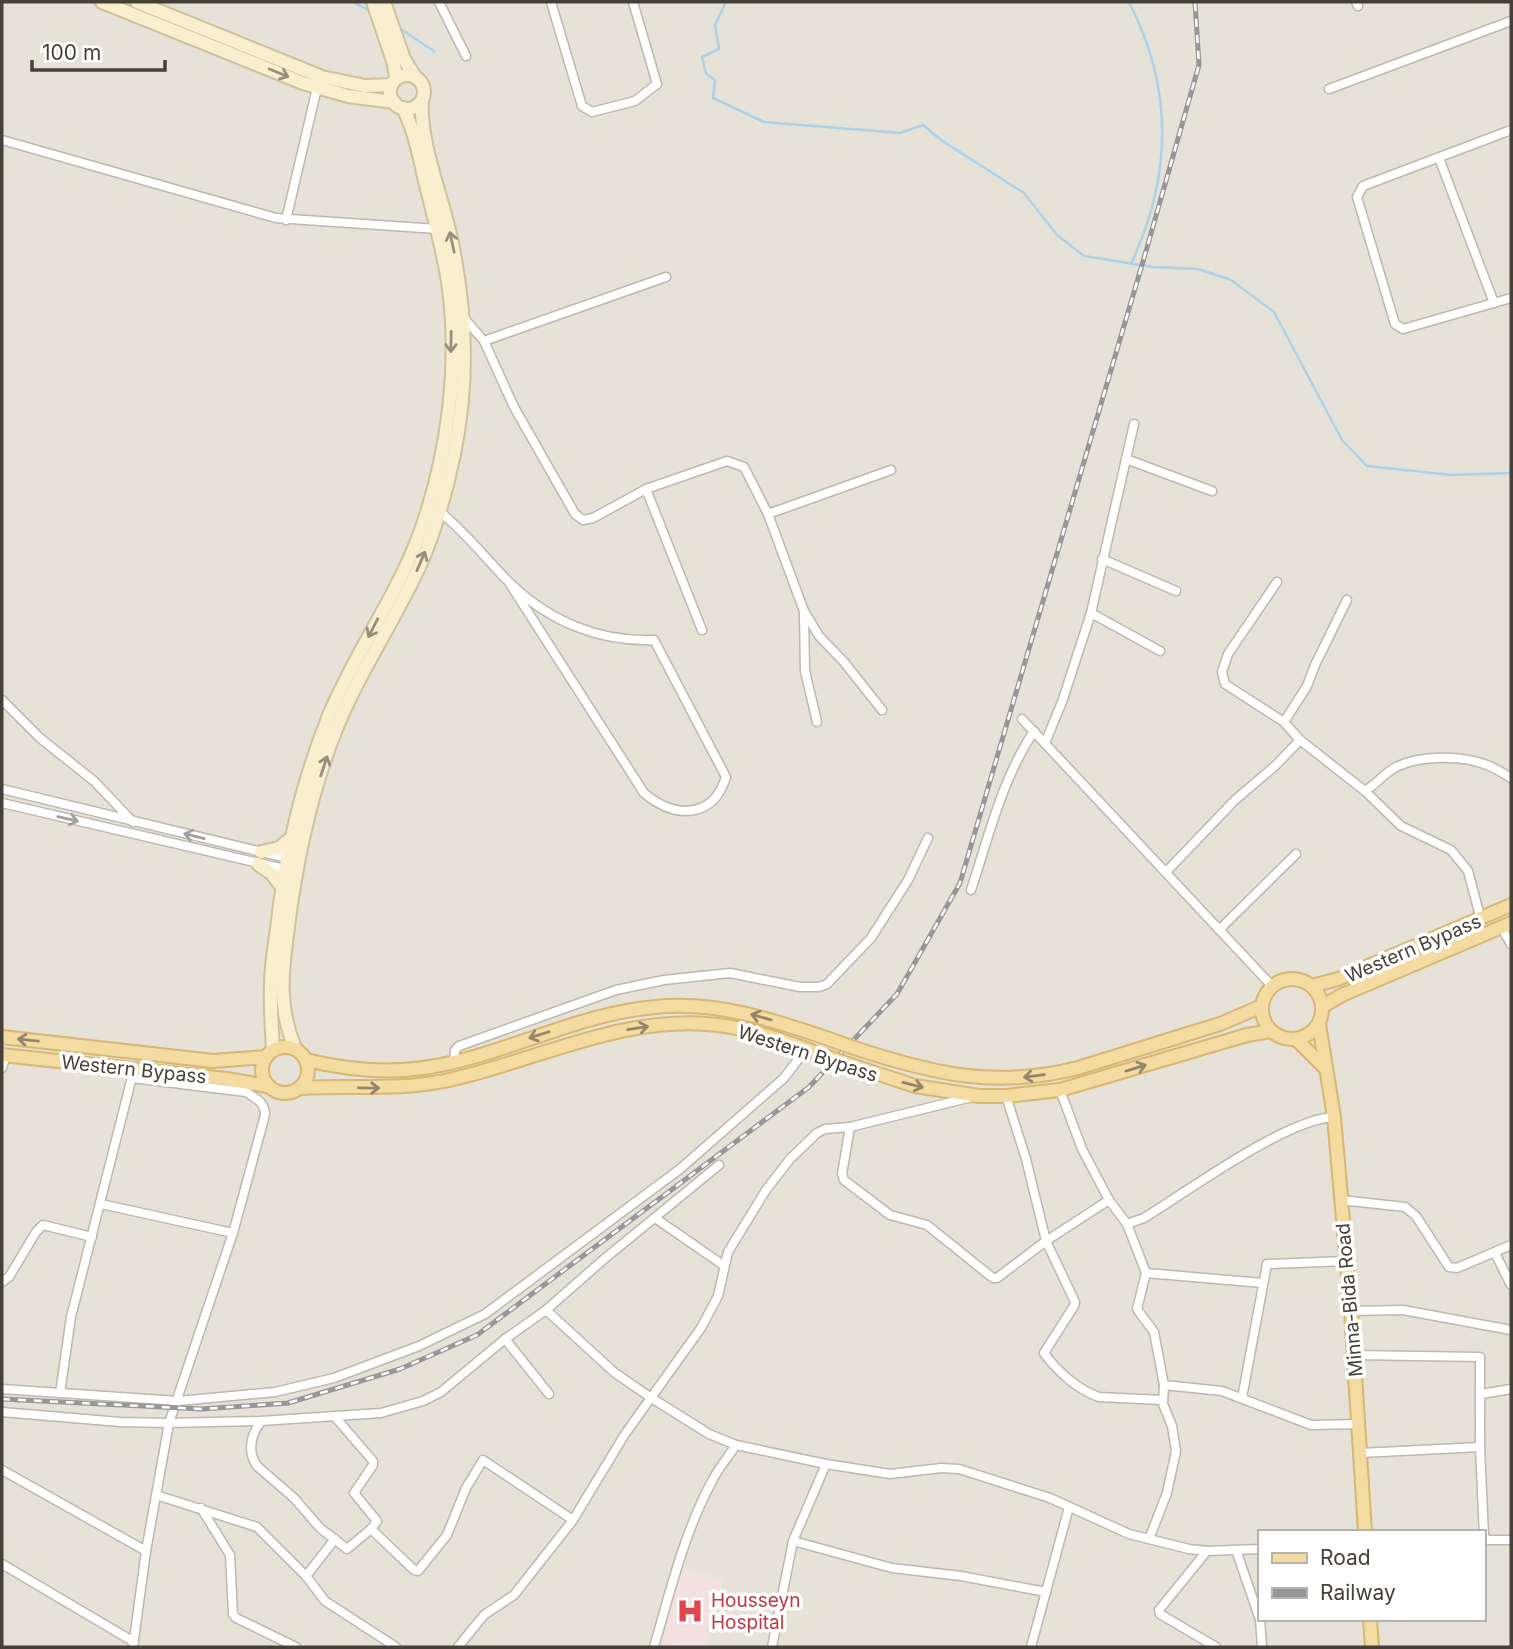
<svg xmlns="http://www.w3.org/2000/svg" width="1513" height="1649" font-family="Inter,sans-serif">
<style>
.residential{fill:#e6e2d8;fill-rule:evenodd}
.medical{fill:#f2e1de}
.lines{fill:none;stroke-linecap:round;stroke-linejoin:round}
.stream{stroke:#acd2e9;stroke-width:2.5}
.minor-casing{stroke:#beb7ad;stroke-width:11}
.secondary-casing{stroke:#cec19e;stroke-width:16}
.primary-casing{stroke:#d8b773;stroke-width:16}
.minor{stroke:#fff;stroke-width:8}
.secondary{stroke:#f9eecd;stroke-width:12}
.primary{stroke:#f4dba2;stroke-width:12}
.rail-casing{stroke:#979797;stroke-width:5}
.rail{stroke:#fff;stroke-width:2.5;stroke-dasharray:8;stroke-linecap:butt}
.primary-bridge-casing{stroke:#d8b773;stroke-width:16;stroke-linecap:butt}
.primary-bridge{stroke:#f4dba2;stroke-width:12}
.oneway{stroke:#978f7b}
.oneway2{stroke:#a2a09c}
.oneway3{stroke:#948668}
.labels{text-anchor:middle;stroke-width:7;stroke-linejoin:round;paint-order:stroke}
.street-label{font-size:19px;fill:#464138;stroke:#fff}
.health-label{font-size:19px;fill:#be3a42;stroke:#fff;text-anchor:start}
</style>
<rect width="100%" height="100%" fill="#f3f0ea"/>
<path class="residential" d="M2 2H1511V1647H2ZM1259 1532H1483V1619H1259Z"/>
<polygon class="medical" points="678,1567 724,1579 705,1647 681,1647 656,1641"/>
<g class="lines">
<g class="stream">
<polyline points="353,2 372,12"/>
<polyline points="726,2 715,25 719,49 702,57 706,74 715,80 713,98 764,122 900,133 923,125 941,140 1024,193 1057,235 1084,256 1153,267 1198,269 1231,280 1274,312 1342,440 1367,466 1452,475 1511,473"/>
<path d="M1129 2C1174 90 1172 175 1131 264"/>
<polyline points="399,28 434,51"/>
</g>
<defs>
<g id="minor">
<polyline points="439,2 466,56"/>
<polyline points="551,2 582,106 592,112 635,101 657,84 633,2"/>
<polyline points="1356,2 1358,6"/>
<polyline points="1329,89 1511,21"/>
<polyline points="1511,130 1363,186 1357,197 1395,324 1403,329 1511,298"/>
<polyline points="2,140 276,218 437,229"/>
<polyline points="1439,158 1494,303"/>
<polyline points="286,220 317,88"/>
<polyline points="464,318 484,341 514,407 575,514 583,520 593,518 646,489 727,461 744,467 768,514 804,611 819,636 844,662 882,710"/>
<polyline points="484,341 666,277"/>
<polyline points="1126,459 1212,491"/>
<polyline points="646,489 702,630"/>
<path d="M440 512C467 533 487 561 512 585 551 622 600 642 654 640L726 777C713 819 675 819 644 793L510 584"/>
<polyline points="768,514 891,470"/>
<polyline points="1102,559 1176,591"/>
<polyline points="1277,582 1228,654 1222,672 1225,684 1284,722 1300,740 1365,791 1401,826 1451,850 1468,871 1481,920"/>
<polyline points="1091,613 1160,651"/>
<polyline points="804,614 805,671 817,722"/>
<polyline points="2,700 40,738 94,781 133,822"/>
<polyline points="1022,719 1272,986"/>
<polyline points="1284,722 1307,686 1315,665 1347,600"/>
<polyline points="1045,743 1062,702 1091,613 1134,424"/>
<polyline points="2,789 291,859"/>
<path d="M1365 791C1376 784 1385 773 1396 767 1420 755 1462 755 1487 765 1495 768 1503 773 1511 778"/>
<polyline points="2,803 289,870"/>
<polyline points="1166,872 1235,800 1276,765 1300,740"/>
<path d="M971 890C989 836 1002 779 1034 731"/>
<polyline points="1501,927 1511,944"/>
<polyline points="1219,930 1296,854"/>
<polyline points="454,1062 455,1050 459,1046 616,990 664,980 730,973 800,987 819,987 827,984 871,938 908,880 928,838"/>
<polyline points="2,1068 6,1055"/>
<path d="M132 1078 246 1092C255 1098 265 1102 265 1115L233 1233 169 1423 146 1551 133 1647"/>
<polyline points="1060,1090 1082,1149 1109,1200 1127,1224 1146,1273 1137,1309 1154,1332 1164,1385 1222,1391 1311,1425 1359,1424"/>
<path d="M1006 1096 1026 1159 1046 1241 1075 1302 1074 1306 1044 1353C1057 1371 1078 1390 1099 1397L1162 1400"/>
<polyline points="850,1127 842,1174 844,1180 890,1215 927,1225 993,1278 997,1278 1046,1241 1109,1200"/>
<polyline points="1341,1200 1405,1207 1416,1216 1449,1267 1457,1268 1511,1245"/>
<polyline points="101,1204 233,1233"/>
<polyline points="655,1218 723,1265"/>
<path d="M1127 1224 1144 1218C1188 1191 1286 1119 1334 1117"/>
<polyline points="1495,1253 1511,1285"/>
<polyline points="1146,1273 1263,1283"/>
<polyline points="2,1282 9,1277 36,1232 43,1225 92,1237"/>
<polyline points="546,1310 615,1373 650,1397 709,1434 736,1445 826,1464 890,1474 941,1468 959,1469 1050,1498 1129,1534 1189,1549 1207,1551 1259,1549"/>
<polyline points="1351,1311 1403,1310 1511,1330"/>
<polyline points="505,1339 549,1394"/>
<polyline points="1354,1355 1480,1357 1480,1447 1484,1536 1487,1540 1511,1540"/>
<polyline points="2,1389 178,1401 275,1392 334,1378 419,1346 485,1314 680,1169 784,1078 806,1049"/>
<polyline points="60,1393 71,1317 133,1073"/>
<polyline points="1481,1394 1511,1389"/>
<polyline points="1242,1398 1267,1264 1346,1261"/>
<polyline points="2,1412 120,1422 169,1423 261,1421 381,1413 423,1401 441,1392 505,1339 546,1310 603,1260 719,1165"/>
<path d="M261 1421C251 1435 247 1451 257 1466L294 1498 320 1528 347 1549 371 1529 377 1521 354 1493 373 1465V1461L335 1417"/>
<polyline points="1361,1453 1480,1447"/>
<polyline points="2,1470 146,1551"/>
<polyline points="156,1495 257,1527 306,1576 325,1601 396,1647"/>
<polyline points="201,1508 230,1555 233,1614 236,1618 296,1647"/>
<polyline points="371,1529 414,1570 418,1571 447,1535 466,1488 483,1460 573,1520"/>
<polyline points="1149,1539 1167,1493 1176,1451 1172,1426 1163,1404 1164,1385"/>
<polyline points="793,1541 892,1568 961,1576 1046,1592"/>
<polyline points="1236,1550 1259,1617"/>
<polyline points="1207,1551 1159,1610 1160,1614 1216,1647"/>
<polyline points="2,1564 134,1642"/>
<polyline points="306,1576 335,1539"/>
<polyline points="1260,1619 1262,1647"/>
<polyline points="458,1647 484,1615 514,1595 573,1520 625,1434 701,1328 718,1296 728,1252 766,1190 790,1159 817,1133 825,1129 850,1127 972,1097"/>
<path d="M654 1647C670 1592 684 1533 712 1481 718 1469 728 1457 736 1445"/>
<polyline points="772,1647 793,1541 826,1464"/>
<polyline points="1031,1647 1069,1507"/>
</g>
<g id="secondary">
<polyline points="102,2 303,83 348,96 394,102"/>
<polyline points="137,2 322,77 365,86 391,85"/>
<polyline points="373,2 394,64 396,79"/>
<polyline points="384,2 404,59 415,77"/>
<circle cx="407" cy="92" r="17"/>
<polyline points="261,852 279,848 291,838"/>
<polyline points="258,864 272,874 282,887"/>
<path d="M295 1048C276 1002 283 966 289 919 299 845 316 768 349 700 371 654 399 611 420 565 436 529 446 492 454 454 469 382 466 306 450 234 441 194 419 140 422 100"/>
<path d="M273 1050C272 1029 270 1008 271 986 271 967 274 948 277 929 285 856 301 786 328 718 354 654 396 598 420 533 448 456 460 363 448 282 443 251 435 220 427 189 420 162 416 133 403 108"/>
</g>
<g id="primary">
<circle cx="1292" cy="1009" r="30"/>
<polyline points="1312,986 1338,979 1511,905"/>
<polyline points="1323,1006 1342,995 1511,923"/>
<polyline points="1319,1024 1334,1117 1351,1311 1365,1532"/>
<polyline points="2,1037 213,1061 266,1057"/>
<polyline points="1296,1039 1325,1068"/>
<circle cx="285" cy="1070" r="23"/>
<path d="M854 1048C934 1074 995 1089 1078 1068L1220 1024 1262 1006"/>
<polyline points="2,1055 227,1079 267,1086"/>
<path d="M306 1060C344 1069 384 1074 423 1068 502 1057 574 1014 655 1007 715 1001 770 1019 826 1038"/>
<polyline points="848,1064 915,1086 979,1096 1006,1096 1060,1090 1247,1035 1271,1031"/>
<path d="M301 1088C351 1085 400 1091 449 1080 539 1060 623 1014 718 1025 753 1029 787 1042 820 1054"/>
<polyline points="1370,1619 1372,1647"/>
</g>
</defs>
<use href="#minor" class="minor-casing"/>
<use href="#secondary" class="secondary-casing"/>
<use href="#primary" class="primary-casing"/>
<use href="#minor" class="minor"/>
<use href="#secondary" class="secondary"/>
<use href="#primary" class="primary"/>
<defs>
<polyline id="rail" points="2,1399 202,1409 288,1403 400,1369 477,1335 809,1087 897,994 960,883 1144,258 1199,65 1195,2"/>
</defs>
<use href="#rail" class="rail-casing"/>
<use href="#rail" class="rail"/>
<defs>
<g id="primary-bridge">
<polyline points="826,1038 854,1048"/>
<polyline points="820,1054 848,1064"/>
</g>
</defs>
<use href="#primary-bridge" class="primary-bridge-casing"/>
<use href="#primary-bridge" class="primary-bridge"/>
</g>
<defs><path id="oneway-shaft" d="M-6 0H5M1.5-3L5.5 0L1.5 3" fill="none" stroke-width="1.6" stroke-linecap="round" stroke-linejoin="round" transform="scale(1.75)"/></defs>
<g class="oneway">
<use href="#oneway-shaft" transform="translate(279 73) rotate(22)"/>
<use href="#oneway-shaft" transform="translate(452 242) rotate(-102)"/>
<use href="#oneway-shaft" transform="translate(451 342) rotate(91)"/>
<use href="#oneway-shaft" transform="translate(421 561) rotate(-67)"/>
<use href="#oneway-shaft" transform="translate(373 628) rotate(117)"/>
<use href="#oneway-shaft" transform="translate(324 766) rotate(-72)"/>
</g>
<g class="oneway2">
<use href="#oneway-shaft" transform="translate(68 819) rotate(13)"/>
<use href="#oneway-shaft" transform="translate(194 836) rotate(-166)"/>
</g>
<g class="oneway3">
<use href="#oneway-shaft" transform="translate(761 1017) rotate(-164)"/>
<use href="#oneway-shaft" transform="translate(638 1028) rotate(-9)"/>
<use href="#oneway-shaft" transform="translate(539 1035) rotate(162)"/>
<use href="#oneway-shaft" transform="translate(28 1040) rotate(-174)"/>
<use href="#oneway-shaft" transform="translate(1136 1068) rotate(-17)"/>
<use href="#oneway-shaft" transform="translate(1034 1076) rotate(173)"/>
<use href="#oneway-shaft" transform="translate(913 1085) rotate(14)"/>
<use href="#oneway-shaft" transform="translate(369 1088) rotate(1)"/>
</g>
<defs>
<symbol id="hospital-bare" viewBox="-9 -9 18 18"><path d="M-5-5h3v3.5h4V-5h3V5h-3V1.5h-4V5h-3Z" fill="#e0444e" stroke="#fff" stroke-width="2.5" paint-order="stroke"/></symbol>
</defs>
<g fill-rule="evenodd">
<use href="#hospital-bare" x="671" y="1592" width="38" height="38"/>
</g>
<g class="labels">
<g class="street-label">
<text transform="translate(1413 948) rotate(-23)" y="7">Western Bypass</text>
<text transform="translate(808 1053) rotate(18)" y="7">Western Bypass</text>
<text transform="translate(134 1069) rotate(6)" y="7">Western Bypass</text>
<text transform="translate(1349 1300) rotate(-95)" y="7">Minna-Bida Road</text>
</g>
<g class="health-label">
<text x="711" y="1607">Housseyn<tspan x="711" dy="22">Hospital</tspan></text>
</g>
</g>
<rect width="1513" height="1649" fill="none" stroke="#464138" stroke-width="7"/>
<rect x="1258" y="1530" width="228" height="91" fill="#ffffff" stroke="#b5b3af" stroke-width="2"/>
<rect x="1272" y="1553" width="35" height="10" fill="#f4dba2" stroke="#b5b3af" stroke-width="2"/>
<text x="1320" y="1565" font-size="21" fill="#464138">Road</text>
<rect x="1272" y="1588" width="35" height="10" fill="#979797" stroke="#b5b3af" stroke-width="2"/>
<text x="1320" y="1600" font-size="21" fill="#464138">Railway</text>
<path d="M32 60v10h133v-10" fill="none" stroke="#464138" stroke-width="3.5"/>
<text x="42" y="60" font-size="21" fill="#464138" stroke="#ffffff" stroke-width="5" paint-order="stroke">100 m</text>
</svg>
